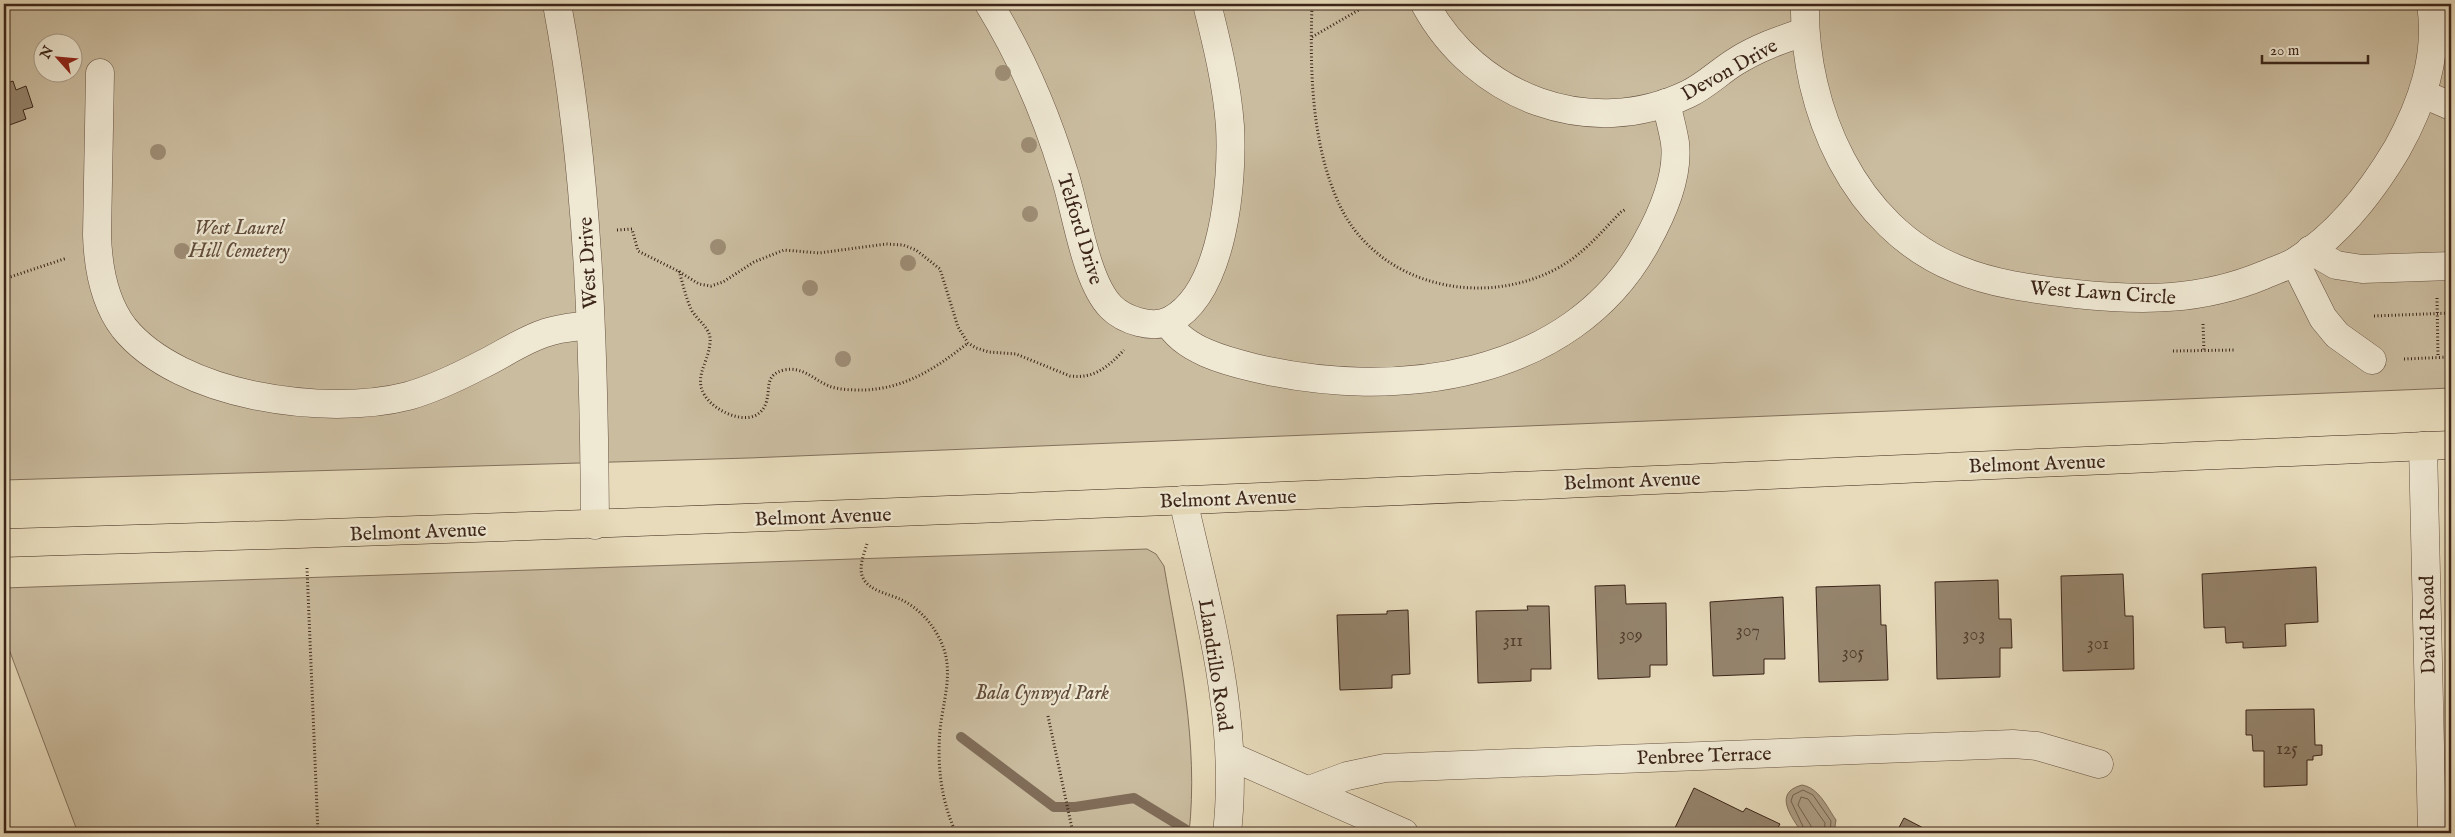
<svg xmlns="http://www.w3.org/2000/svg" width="2455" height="837" font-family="'IM FELL English',serif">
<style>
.green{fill:#cabc9f;stroke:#83705c;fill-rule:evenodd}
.water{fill:#ad9d84;stroke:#806d59}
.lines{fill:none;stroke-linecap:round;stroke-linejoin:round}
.shore{stroke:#74614e;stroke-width:1}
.stream{stroke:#806d59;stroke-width:10}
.building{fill:#95846d;stroke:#3c2519}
.minor-casing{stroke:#675242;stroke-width:29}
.major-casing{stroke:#3c2519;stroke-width:29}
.path{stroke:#3c2519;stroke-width:3;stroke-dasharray:1 2.5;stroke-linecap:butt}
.minor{stroke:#efe8d3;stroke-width:28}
.major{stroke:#e7dbbb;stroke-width:28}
.tree{fill:#9d8c74}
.labels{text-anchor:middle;stroke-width:4.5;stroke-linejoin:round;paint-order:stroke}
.number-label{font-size:18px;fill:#523d2e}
.street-label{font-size:20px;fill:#3c2519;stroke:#efe8d3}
.park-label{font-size:20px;font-style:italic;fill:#604b3a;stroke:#efe8d3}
</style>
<rect width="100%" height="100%" fill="#e7dbbb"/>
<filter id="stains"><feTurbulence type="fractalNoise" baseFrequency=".004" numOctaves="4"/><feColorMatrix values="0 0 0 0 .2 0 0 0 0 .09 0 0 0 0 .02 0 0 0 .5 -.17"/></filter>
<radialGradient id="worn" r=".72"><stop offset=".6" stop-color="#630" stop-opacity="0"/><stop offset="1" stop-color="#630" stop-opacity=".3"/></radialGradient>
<g class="green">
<path d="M4 4H2451V388L749 458 4 480ZM42 42H72V72H42Z"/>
<path d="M1147 549 1156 554 1164 566C1179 654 1199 743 1189 833H78L4 636V588Z"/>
</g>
<path class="water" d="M1802 785C1819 788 1827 807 1836 820L1834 833H1802C1792 817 1772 793 1802 785Z"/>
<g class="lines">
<g class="shore">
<polyline points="1806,833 1791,801 1793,795 1803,790 1813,795 1831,821 1830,833"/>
<polyline points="1812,833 1811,826 1798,805 1801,797 1808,799 1825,823 1824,833"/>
</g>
<polyline class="stream" points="961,737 1054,807 1075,807 1134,798 1185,829"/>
</g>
<g class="building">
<polygon points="13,81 16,90 26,86 33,107 23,110 26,119 4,127 4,84"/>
<polygon points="2316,567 2318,622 2285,624 2286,646 2243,648 2243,642 2226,643 2225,627 2204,628 2202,574"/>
<polygon points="2123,574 2125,616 2133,616 2134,669 2063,671 2061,576"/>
<polygon points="1998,580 1999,619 2011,619 2012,648 2000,648 2000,677 1937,679 1935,582"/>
<polygon points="1625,585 1626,604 1666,603 1667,665 1650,665 1650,677 1598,679 1595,586"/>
<polygon points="1880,585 1881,625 1886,625 1888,680 1819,682 1816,587"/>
<polygon points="1783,597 1785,659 1764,659 1764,674 1713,676 1710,602"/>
<polygon points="1527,606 1549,606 1551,669 1531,669 1531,681 1478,683 1476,611 1528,610"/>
<polygon points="1408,610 1410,674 1392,675 1392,688 1340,690 1337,615 1387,614 1387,611"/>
<polygon points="2314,709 2315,745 2322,745 2322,755 2313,756 2313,760 2307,760 2307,785 2264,787 2264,751 2253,751 2252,735 2246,735 2246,710"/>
<polygon points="1694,788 1743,812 1746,808 1780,824 1775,833 1675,833 1673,832"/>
<polygon points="1904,818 1933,833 1896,833"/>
</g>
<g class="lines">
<defs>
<g id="minor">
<path d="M557 4C589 175 594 351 595 525"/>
<path d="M989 4C1021 56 1046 114 1064 173 1076 209 1085 281 1111 307 1124 320 1153 330 1171 320 1224 291 1233 181 1230 126 1227 85 1217 44 1207 4"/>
<path d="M1425 4C1476 98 1590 141 1688 94 1705 86 1719 72 1735 62 1757 48 1780 40 1804 32"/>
<path d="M1805 4C1803 108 1854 228 1957 269 1995 285 2035 289 2076 294 2143 301 2201 301 2264 275 2275 270 2286 267 2296 261 2338 235 2372 191 2397 149 2422 104 2439 56 2431 4"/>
<path d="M100 73 97 235C98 267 104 302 124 328 180 397 326 417 408 396 433 389 458 377 481 365 502 355 523 340 545 333 559 328 575 327 590 325"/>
<polyline points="2423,94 2451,106"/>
<polyline points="2310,250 2336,265 2362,269 2451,266"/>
<polyline points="2295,262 2323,318 2337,335 2372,360"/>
<path d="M1168 322C1183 350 1226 361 1255 368 1394 401 1571 380 1646 243 1662 214 1679 177 1675 143 1673 130 1669 116 1666 103"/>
<polyline points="2423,446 2432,833"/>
<path d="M1183 500C1208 609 1240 720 1227 833"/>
<polyline points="1230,756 1404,833"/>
<polyline points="1309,790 1347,776 1385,768 2013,744 2037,746 2099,764"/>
</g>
<path id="major" d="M4 543C820 520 1635 480 2451 445"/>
</defs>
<use href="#minor" class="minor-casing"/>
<use href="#major" class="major-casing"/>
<g class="path">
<path d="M1312 4C1310 68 1311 137 1336 197 1371 284 1478 310 1556 269 1583 255 1600 233 1621 212L1626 209"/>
<polyline points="1312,37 1369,4"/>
<path d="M617 230 632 229 638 251 678 271 699 284 711 286 723 282 754 262 784 250 819 253 886 244 903 245 916 250 940 269 958 327 968 343 976 348 989 352 1016 354 1070 376C1094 379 1108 367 1124 350"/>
<path d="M679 271C683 284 686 299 692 311 699 322 712 329 710 343 708 366 689 381 711 403 725 416 757 428 766 403 771 388 764 375 784 370 803 366 814 380 829 386 839 390 853 390 863 390 905 389 936 368 968 343"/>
<polyline points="4,279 67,258"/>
<polyline points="2437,298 2438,357"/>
<polyline points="2374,316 2451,313"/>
<polyline points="2203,324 2204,351"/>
<polyline points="2173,351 2236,350"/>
<polyline points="2404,359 2451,357"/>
<path d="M867 544C864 554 858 568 863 578 869 591 890 594 902 600 920 609 934 625 942 644 954 672 943 701 940 730 937 765 941 801 956 833"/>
<polyline points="307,568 318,833"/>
<polyline points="1048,716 1073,833"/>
</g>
<use href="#minor" class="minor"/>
<use href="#major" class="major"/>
</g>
<g class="tree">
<circle cx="1003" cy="73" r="8"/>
<circle cx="1029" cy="145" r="8"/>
<circle cx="158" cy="152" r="8"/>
<circle cx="1030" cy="214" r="8"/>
<circle cx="718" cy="247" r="8"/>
<circle cx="182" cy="251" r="8"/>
<circle cx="908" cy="263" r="8"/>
<circle cx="810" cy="288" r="8"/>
<circle cx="843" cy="359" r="8"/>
</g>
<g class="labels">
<g class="number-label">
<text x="1748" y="636">307</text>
<text x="1631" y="640">309</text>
<text x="1974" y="640">303</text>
<text x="1513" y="646">311</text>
<text x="2098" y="649">301</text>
<text x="1853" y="658">305</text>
<text x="2287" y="754">125</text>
</g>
<g class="street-label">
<text transform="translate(1729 69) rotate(-29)" y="7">Devon Drive</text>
<text transform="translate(1081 229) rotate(73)" y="7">Telford Drive</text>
<text transform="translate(587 263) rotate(-93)" y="7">West Drive</text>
<text transform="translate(2103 292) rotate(4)" y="7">West Lawn Circle</text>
<text transform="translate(2037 463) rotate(-2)" y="7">Belmont Avenue</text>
<text transform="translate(1632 480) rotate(-2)" y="7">Belmont Avenue</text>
<text transform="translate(1228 498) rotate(-2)" y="7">Belmont Avenue</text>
<text transform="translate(823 516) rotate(-2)" y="7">Belmont Avenue</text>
<text transform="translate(418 531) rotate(-2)" y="7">Belmont Avenue</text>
<text transform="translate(2427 625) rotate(-91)" y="7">David Road</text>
<text transform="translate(1216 665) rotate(81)" y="7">Llandrillo Road</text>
<text transform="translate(1704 755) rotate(-2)" y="7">Penbree Terrace</text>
</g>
<g class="park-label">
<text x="239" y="234">West Laurel<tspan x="239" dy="23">Hill Cemetery</tspan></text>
<text x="1042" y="699">Bala Cynwyd Park</text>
</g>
</g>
<rect width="2455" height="837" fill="none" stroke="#e7dbbb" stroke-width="20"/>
<rect x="5" y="5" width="2445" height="827" fill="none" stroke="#3c2519" stroke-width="2.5"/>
<rect x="10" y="10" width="2435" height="817" fill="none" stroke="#3c2519"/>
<g transform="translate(58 58) rotate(297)"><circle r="24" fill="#efe8d3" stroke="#a79a89"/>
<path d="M0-4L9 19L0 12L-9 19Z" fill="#8f2418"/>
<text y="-8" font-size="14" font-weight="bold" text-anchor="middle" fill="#3c2519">N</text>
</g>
<path d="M2262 55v8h106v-8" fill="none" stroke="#3c2519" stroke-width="2.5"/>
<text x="2270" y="55" font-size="15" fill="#3c2519" stroke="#efe8d3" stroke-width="4" paint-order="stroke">20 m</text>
<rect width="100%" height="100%" filter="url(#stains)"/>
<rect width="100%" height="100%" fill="url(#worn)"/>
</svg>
